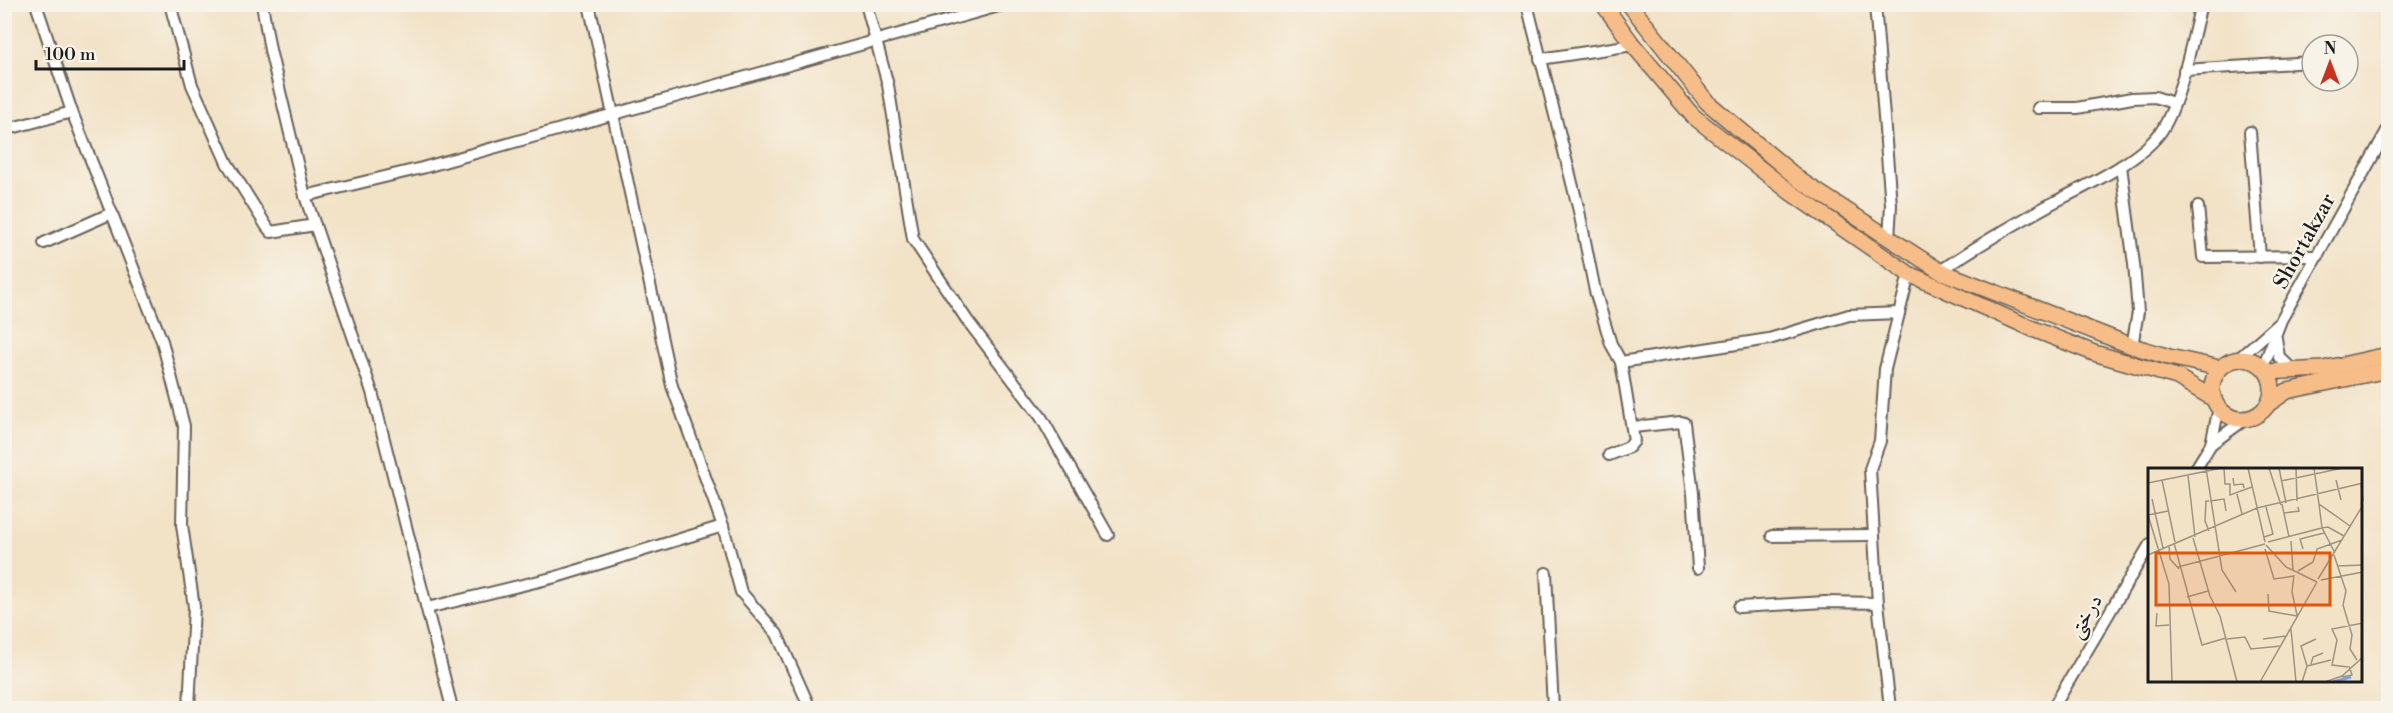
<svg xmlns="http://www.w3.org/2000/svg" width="2393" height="713" font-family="'Libre Bodoni',Amiri,serif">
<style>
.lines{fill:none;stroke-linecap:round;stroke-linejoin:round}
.minor-casing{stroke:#676158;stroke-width:14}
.highway-casing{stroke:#676158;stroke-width:18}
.minor{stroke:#fff;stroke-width:10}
.highway{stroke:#f7bd88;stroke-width:15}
.labels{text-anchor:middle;stroke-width:4.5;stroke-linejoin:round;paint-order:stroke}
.street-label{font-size:21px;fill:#1c1c1c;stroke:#f7f3e8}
.inset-river{fill:none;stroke:#77a7e2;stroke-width:3}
.inset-road{fill:none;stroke:#9c9382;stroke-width:1.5}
.view{fill:#de560d;fill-opacity:0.15;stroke:#de560d;stroke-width:3}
.inset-edge{fill:none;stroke:#1c1c1c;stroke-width:3}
</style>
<rect width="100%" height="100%" fill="#f7f3e8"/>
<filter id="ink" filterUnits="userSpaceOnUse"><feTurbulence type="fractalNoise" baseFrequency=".0167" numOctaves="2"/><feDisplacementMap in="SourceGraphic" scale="12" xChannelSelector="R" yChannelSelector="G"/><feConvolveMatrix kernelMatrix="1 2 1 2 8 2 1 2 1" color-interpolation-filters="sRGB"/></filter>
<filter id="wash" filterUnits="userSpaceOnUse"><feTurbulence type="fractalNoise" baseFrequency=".008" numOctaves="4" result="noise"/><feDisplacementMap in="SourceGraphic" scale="24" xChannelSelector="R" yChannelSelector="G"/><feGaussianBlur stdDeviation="1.35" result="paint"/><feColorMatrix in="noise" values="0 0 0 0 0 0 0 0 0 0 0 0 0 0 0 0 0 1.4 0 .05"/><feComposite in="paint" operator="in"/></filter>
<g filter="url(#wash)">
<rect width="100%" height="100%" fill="#f2e2c6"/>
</g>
<g filter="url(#ink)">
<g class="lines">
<defs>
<g id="minor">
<polyline points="36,4 72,112 162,341 184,426 182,525 194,607 189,708"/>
<polyline points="170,4 192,85 227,163 267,227 271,232 315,225"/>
<polyline points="262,4 270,50 305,196 372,392 452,708"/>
<polyline points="589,4 672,386 723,526 741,592 777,634 810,708"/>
<polyline points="866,4 888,85 913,239 967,320 1041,417 1108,535"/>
<polyline points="1527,4 1579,211 1595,291 1611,344 1621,362 1769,339 1849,315 1899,313"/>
<polyline points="1875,4 1891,205 1889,239"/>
<polyline points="1540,59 1633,45"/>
<polyline points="2184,70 2312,62"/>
<polyline points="2038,108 2077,108 2132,98 2155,97 2173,103"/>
<polyline points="4,130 72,112"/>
<polyline points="2250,132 2260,257"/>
<polyline points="2121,166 2134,264 2138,312 2132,346"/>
<polyline points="305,196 422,168 1006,4"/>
<polyline points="2198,207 2203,257 2318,256"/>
<polyline points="44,243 112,213"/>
<path d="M1940 271C1975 247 2011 226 2049 205 2081 188 2142 161 2162 130 2181 100 2192 40 2201 4"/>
<polyline points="2276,338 2279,357 2293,370"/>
<polyline points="2238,359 2280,322 2388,129"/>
<polyline points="2263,367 2280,323"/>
<polyline points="1633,427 1681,422 1684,423 1693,493 1698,568"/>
<polyline points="2211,444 2219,408"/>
<polyline points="1609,455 1629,447 1634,441 1621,362"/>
<polyline points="2195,470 2211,444 2247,418"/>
<polyline points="1772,536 1872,535"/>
<polyline points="1546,573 1553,708"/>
<polyline points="1739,607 1825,602 1878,603"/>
<polyline points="427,608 556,577 723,526"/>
<polyline points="1890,708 1878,603 1870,469 1880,441 1885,369 1909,274"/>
<polyline points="2053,708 2150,544"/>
</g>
<g id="highway">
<polyline points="1603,4 1633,45 1693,116 1790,192 1909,274 2033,329 2094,353 2177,377 2214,399"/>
<polyline points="1629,4 1707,102 1801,181 1940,271 2132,346 2169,357 2220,368"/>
<circle cx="2242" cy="389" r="30"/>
<polyline points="2267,372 2323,369 2388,355"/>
<polyline points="2271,402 2287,391 2388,370"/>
</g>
</defs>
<use href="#minor" class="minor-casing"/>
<use href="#highway" class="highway-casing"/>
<use href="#minor" class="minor"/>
<use href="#highway" class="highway"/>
</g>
</g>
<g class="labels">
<g class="street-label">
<text transform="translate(2304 241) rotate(-61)" y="7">Shortakzar</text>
<text transform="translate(2085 616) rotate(-60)" y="7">درختی</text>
</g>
</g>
<g transform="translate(2148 468)">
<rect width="214" height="214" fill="#f2e2c6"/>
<path class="inset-river" d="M185 214 203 209"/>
<path class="inset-road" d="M58 0 74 102 88 124M76 0 77 16H82V27L104 19M100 0 117 74M121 0 133 37M131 0 138 35M148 0 149 33M166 0 171 36 202 58M40 7 47 69M85 10 86 17 95 16 96 20M14 12 27 74M188 12 193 32M133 13 195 0M0 15 74 0M213 15 215 33M89 26 94 46M4 31 15 80M61 33H58L57 53 61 63M62 33 76 31 78 43M134 36 141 69M171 36 174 60 180 59 196 68M136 45 151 43 150 39M0 47 21 116 24 214M0 47 20 43M116 69 125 66 118 39M45 70 62 128 72 148 89 214M143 73 145 102M120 74 174 60 187 85M26 75 54 177 78 170M21 77 22 91 31 101M118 77 138 99 169 114M117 81 126 111 146 108M155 81 152 71 176 65M0 87 109 40 215 15M186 87 198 123 195 137 204 167 202 181 209 192M189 98 215 97M30 99 117 76M150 103 165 94 169 81 194 72M146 107 144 124 149 147M170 111 215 37M173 112 215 104M120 126 121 143 149 148M39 129 60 123M9 145 8 158 21 157M143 161 148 214M79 171 97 169 103 181 133 178M115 171 138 168M163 196 165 189 175 185M159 198 183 192M200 199 184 197 189 172 184 161 215 155M194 209 204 207 201 198M112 214 169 114M154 214 159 198 153 178 168 171M177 214 194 208 215 189"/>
<path class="view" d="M8 85H182V137H8Z"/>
<rect width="214" height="214" class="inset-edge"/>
</g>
<rect width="2393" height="713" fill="none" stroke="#f7f3e8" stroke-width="24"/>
<g transform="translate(2330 63)"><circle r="28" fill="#f7f3e8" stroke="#9f9d96" stroke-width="1.5"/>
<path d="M0-4.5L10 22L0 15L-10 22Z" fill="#c8321e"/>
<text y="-9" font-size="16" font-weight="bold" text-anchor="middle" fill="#1c1c1c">N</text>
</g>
<path d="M36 60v9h148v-9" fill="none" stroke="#1c1c1c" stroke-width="3"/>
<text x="45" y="60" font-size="18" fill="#1c1c1c" stroke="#f7f3e8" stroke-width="4.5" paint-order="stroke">100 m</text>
</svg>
